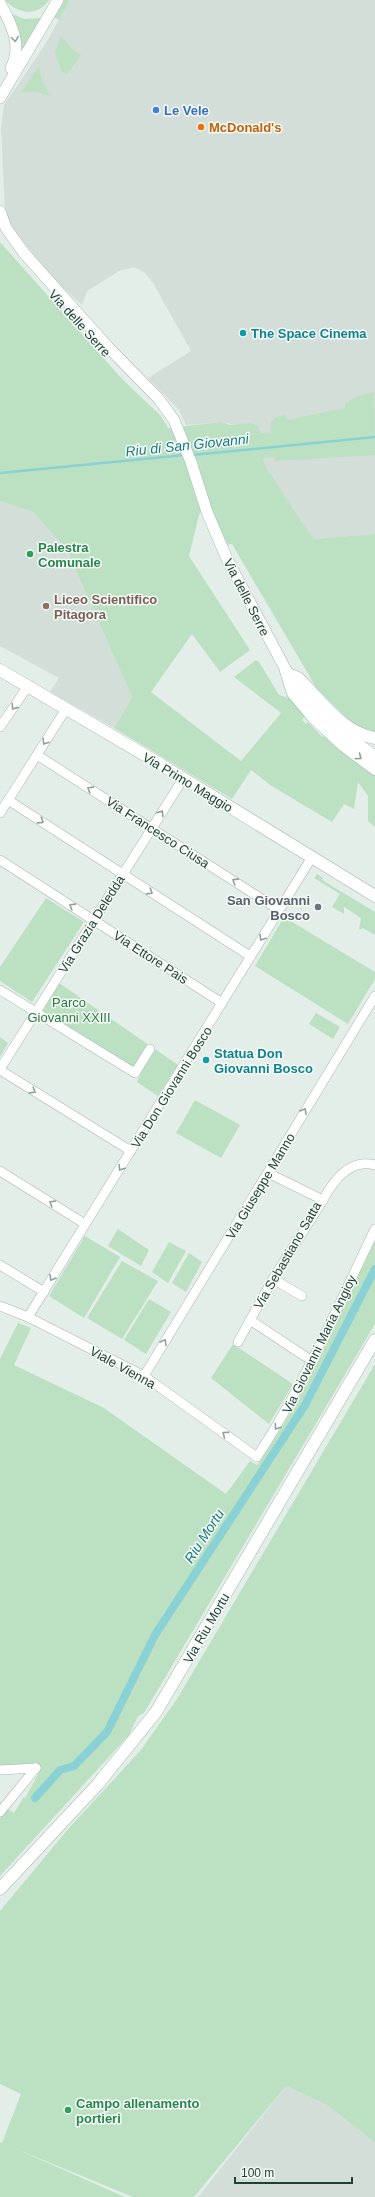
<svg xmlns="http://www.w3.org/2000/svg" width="375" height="2197" font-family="Arial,sans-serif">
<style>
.built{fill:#d2ded7}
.green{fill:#bce0c2}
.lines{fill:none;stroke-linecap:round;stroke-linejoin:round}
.stream{stroke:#8ad1d5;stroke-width:2.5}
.canal{stroke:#8ad1d5;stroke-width:8}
.minor-casing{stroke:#a6b7b0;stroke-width:10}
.tertiary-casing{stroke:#a6b7b0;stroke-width:12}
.secondary-casing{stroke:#a2baaf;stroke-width:13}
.minor{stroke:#fff;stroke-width:9}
.tertiary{stroke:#fff;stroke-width:11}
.secondary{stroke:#fff;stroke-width:12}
.oneway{stroke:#90a09a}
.shop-dot{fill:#3f7fe0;stroke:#f5faf7;stroke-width:1.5}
.food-dot{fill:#e8710a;stroke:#f5faf7;stroke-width:1.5}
.culture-dot{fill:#0f9aa8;stroke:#f5faf7;stroke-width:1.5}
.leisure-dot{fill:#2e9e5b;stroke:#f5faf7;stroke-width:1.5}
.education-dot{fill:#8d6e63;stroke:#f5faf7;stroke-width:1.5}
.worship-dot{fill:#6b7280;stroke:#f5faf7;stroke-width:1.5}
.labels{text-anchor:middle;stroke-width:3;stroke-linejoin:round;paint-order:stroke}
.shop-label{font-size:13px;font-weight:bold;fill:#366cbe;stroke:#f5faf7;text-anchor:start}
.food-label{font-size:13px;font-weight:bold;fill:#c56008;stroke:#f5faf7;text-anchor:start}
.street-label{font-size:13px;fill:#224136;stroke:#f5faf7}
.culture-label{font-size:13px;font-weight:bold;fill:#0d838f;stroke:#f5faf7;text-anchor:start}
.leisure-label{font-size:13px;font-weight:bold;fill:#27864d;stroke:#f5faf7;text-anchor:start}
.education-label{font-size:13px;font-weight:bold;fill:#785e54;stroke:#f5faf7;text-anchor:start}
.worship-label{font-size:13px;font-weight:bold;fill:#5b616d;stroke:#f5faf7;text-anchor:end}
.park-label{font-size:13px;fill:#2a7a41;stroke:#f5faf7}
.water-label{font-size:14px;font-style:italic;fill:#197980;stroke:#f5faf7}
</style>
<rect width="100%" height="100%" fill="#e4eee9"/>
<g class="built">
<polygon points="70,0 375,0 375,534 314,539 292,510 275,480 263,464 250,423 237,425 221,422 186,425 179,410 148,378 191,351 153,283 145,273 134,267 119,271 87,291 82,305 59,284 15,232 5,212 1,128 4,105 46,43"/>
<polygon points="0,501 33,512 66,548 132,697 114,728 50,692 59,678 0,646"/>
<polygon points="286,2086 327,2105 375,2143 375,2197 198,2197"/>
</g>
<g class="green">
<path d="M5 0H49C38 17 17 14 5 0Z"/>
<polygon points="63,0 70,0 59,20 54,17"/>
<polygon points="10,13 24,19 41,18 19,55"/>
<polygon points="61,36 73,50 81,55 67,74 62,72 55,53"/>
<polygon points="39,66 42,81 50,96 36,92 21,93"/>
<path d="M0 242 123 380 161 416 168 428 221 422 230 425 250 423 258 426 260 433H271V422L275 418 284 415 288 420 345 408V403L359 396 374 392 375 455 275 461V457L263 458C264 469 271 473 276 482 288 502 300 520 314 539L375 534V734L353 724 317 689 232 544 226 545 205 491 197 460 185 463 201 512 199 515 189 556 250 650 220 672 192 634 151 692 241 761 281 713 234 677 256 660 259 662 279 695 292 699 305 716 302 720 306 724 308 722 322 737 328 736 375 774V827L368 821V796L358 782 354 809 344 804 332 822 270 785 251 770 232 799 114 728 132 697 66 548 33 512 0 501Z"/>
<polygon points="317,874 323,878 322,880 375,912 375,935 363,928 359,930 361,918 344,907 344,914 332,907 340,894 314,878"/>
<polygon points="46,898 84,922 32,1002 0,981 0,967"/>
<polygon points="284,917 375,972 375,979 348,1024 255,966"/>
<polygon points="59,983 178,1065 158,1096 137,1082 141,1073 43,1011"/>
<polygon points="316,1013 340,1027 333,1039 309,1024"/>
<polygon points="0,1037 8,1043 0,1057"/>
<polygon points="195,1100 240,1125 221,1158 176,1133"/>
<polygon points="118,1229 149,1250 141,1266 108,1246"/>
<polygon points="85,1236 120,1257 84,1318 49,1296"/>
<path d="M375 1241V1324L144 1713 138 1716 129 1735 0 1876V1818L8 1809 14 1813 23 1798H25L40 1771 38 1765H0V1359L18 1323 31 1328 14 1365 104 1408 226 1494 250 1461 257 1465C306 1397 338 1316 375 1241Z"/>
<polygon points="169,1242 186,1251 168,1283 152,1272"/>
<polygon points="189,1253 202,1262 186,1292 172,1283"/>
<polygon points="122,1261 158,1281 122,1339 87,1318"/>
<polygon points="149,1299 171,1312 146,1354 124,1340"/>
<polygon points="233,1344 293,1384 269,1424 211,1378"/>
<polygon points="375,1364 375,2143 327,2105 286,2086 194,2197 133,2197 14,2148 125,2197 0,2197 0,2142 2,2143 21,2094 0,2084 0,1911 69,1828 140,1751 177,1699"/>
</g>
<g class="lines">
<g class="stream">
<polyline points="192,455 375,437"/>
<polyline points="0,473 185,455"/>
</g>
<polyline class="canal" points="35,1798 60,1770 74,1766 107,1732 155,1635 305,1405 375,1269"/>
<defs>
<g id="minor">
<polyline points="0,727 28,686"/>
<polyline points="37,755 279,910"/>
<polyline points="8,800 250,956"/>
<polyline points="0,813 66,709"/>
<polyline points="0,860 222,1003"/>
<polyline points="0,990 135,1073 150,1049"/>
<polyline points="0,1069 183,779"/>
<polyline points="0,1070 131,1151"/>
<polyline points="0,1171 85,1224"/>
<path d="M323 1200C333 1181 350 1158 375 1165"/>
<polyline points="0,1265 44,1292"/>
<polyline points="273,1279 302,1296"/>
<path d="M0 1306 28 1317 144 1376 257 1457C304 1385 338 1306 375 1229"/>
<polyline points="28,1317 312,857"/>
<polyline points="250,1320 306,1357"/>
<polyline points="238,1342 273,1279 323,1200 268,1173"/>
<polyline points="144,1376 375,996"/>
<polyline points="0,1770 36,1768"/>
<polyline points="0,1812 36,1768"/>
</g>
<g id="tertiary">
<path d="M0 3C11 24 23 45 11 68"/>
<polyline points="0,98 58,0"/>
<polyline points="0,211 6,228 24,253 107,346 158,398 174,420 191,462 207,512 227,559 288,674 308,700 337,729 375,756"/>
</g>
<g id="secondary">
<polyline points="0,670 155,761 375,896"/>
<polyline points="286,671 293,693 313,717 343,745 375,769"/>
<path d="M288 674 298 678C321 700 342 733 375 738"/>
<polyline points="0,1889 98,1784 156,1712 375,1340"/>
</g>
</defs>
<use href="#minor" class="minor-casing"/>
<use href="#tertiary" class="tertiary-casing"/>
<use href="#secondary" class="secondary-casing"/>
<use href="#minor" class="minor"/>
<use href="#tertiary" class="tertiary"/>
<use href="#secondary" class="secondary"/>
</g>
<defs><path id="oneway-chevron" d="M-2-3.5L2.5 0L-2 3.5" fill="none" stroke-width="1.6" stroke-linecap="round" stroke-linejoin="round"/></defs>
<g class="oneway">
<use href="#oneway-chevron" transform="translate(15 39) rotate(82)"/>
<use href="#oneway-chevron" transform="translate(14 707) rotate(125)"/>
<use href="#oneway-chevron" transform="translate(45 742) rotate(123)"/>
<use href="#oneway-chevron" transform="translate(359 757) rotate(37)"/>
<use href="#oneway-chevron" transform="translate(90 789) rotate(-148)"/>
<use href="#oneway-chevron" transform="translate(161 813) rotate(-58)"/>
<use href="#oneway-chevron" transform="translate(41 821) rotate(33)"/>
<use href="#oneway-chevron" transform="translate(235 881) rotate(-147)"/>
<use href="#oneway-chevron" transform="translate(150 892) rotate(32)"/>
<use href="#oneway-chevron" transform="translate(72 906) rotate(-148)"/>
<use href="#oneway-chevron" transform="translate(262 938) rotate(122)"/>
<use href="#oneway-chevron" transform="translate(33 1091) rotate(32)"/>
<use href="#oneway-chevron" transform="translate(304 1111) rotate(-59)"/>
<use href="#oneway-chevron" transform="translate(121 1168) rotate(122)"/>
<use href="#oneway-chevron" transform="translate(52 1203) rotate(-148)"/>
<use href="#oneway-chevron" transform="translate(52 1278) rotate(121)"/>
<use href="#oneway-chevron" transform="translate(164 1342) rotate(-59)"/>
<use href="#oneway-chevron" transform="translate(277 1427) rotate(123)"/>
<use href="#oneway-chevron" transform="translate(225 1434) rotate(-144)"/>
</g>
<circle class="shop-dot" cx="156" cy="110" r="4"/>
<circle class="food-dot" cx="201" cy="127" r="4"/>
<g class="culture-dot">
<circle cx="243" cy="333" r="4"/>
<circle cx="206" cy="1060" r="4"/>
</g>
<g class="leisure-dot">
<circle cx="30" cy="554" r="4"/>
<circle cx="68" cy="2110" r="4"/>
</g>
<circle class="education-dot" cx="46" cy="606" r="4"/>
<circle class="worship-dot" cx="318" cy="907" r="4"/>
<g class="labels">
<g class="shop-label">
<text x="164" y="115">Le Vele</text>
</g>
<g class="food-label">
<text x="209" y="132">McDonald's</text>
</g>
<g class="street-label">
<text transform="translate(80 323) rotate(48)" y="5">Via delle Serre</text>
<text transform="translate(247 597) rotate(63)" y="5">Via delle Serre</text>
<text transform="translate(188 782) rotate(31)" y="5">Via Primo Maggio</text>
<text transform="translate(158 832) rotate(33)" y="5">Via Francesco Ciusa</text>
<text transform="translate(91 924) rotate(-58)" y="5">Via Grazia Deledda</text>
<text transform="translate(151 957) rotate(33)" y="5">Via Ettore Pais</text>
<text transform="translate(171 1087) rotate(-58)" y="5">Via Don Giovanni Bosco</text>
<text transform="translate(260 1186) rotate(-59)" y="5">Via Giuseppe Manno</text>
<text transform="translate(287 1255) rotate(-60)" y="5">Via Sebastiano Satta</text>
<text transform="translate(319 1344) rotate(-64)" y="5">Via Giovanni Maria Angioy</text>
<text transform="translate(123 1367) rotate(29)" y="5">Viale Vienna</text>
<text transform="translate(206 1628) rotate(-60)" y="5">Via Riu Mortu</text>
</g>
<g class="culture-label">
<text x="251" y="338">The Space Cinema</text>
<text x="214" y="1058">Statua Don<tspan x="214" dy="15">Giovanni Bosco</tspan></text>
</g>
<g class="leisure-label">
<text x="38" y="552">Palestra<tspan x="38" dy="15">Comunale</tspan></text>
<text x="76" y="2108">Campo allenamento<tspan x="76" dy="15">portieri</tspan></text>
</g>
<g class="education-label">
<text x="54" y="604">Liceo Scientifico<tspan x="54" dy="15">Pitagora</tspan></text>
</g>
<g class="worship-label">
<text x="310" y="905">San Giovanni<tspan x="310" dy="15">Bosco</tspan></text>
</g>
<g class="park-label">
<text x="69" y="1007">Parco<tspan x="69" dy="15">Giovanni XXIII</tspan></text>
</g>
<g class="water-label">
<text transform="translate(187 445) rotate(-6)" y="5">Riu di San Giovanni</text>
<text transform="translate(204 1536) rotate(-57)" y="5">Riu Mortu</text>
</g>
</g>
<path d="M235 2177v6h117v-6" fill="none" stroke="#224136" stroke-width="2"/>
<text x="241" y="2177" font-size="12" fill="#224136" stroke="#f5faf7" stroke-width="3" paint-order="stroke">100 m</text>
</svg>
